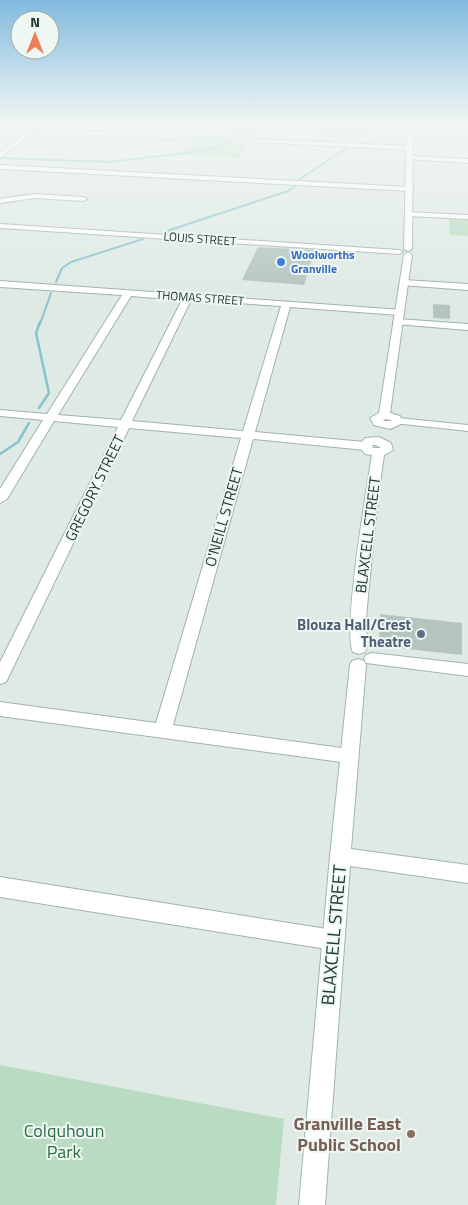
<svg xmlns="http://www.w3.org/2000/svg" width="468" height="1205" font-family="'Titillium Web',sans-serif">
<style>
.green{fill:#b8dbc2}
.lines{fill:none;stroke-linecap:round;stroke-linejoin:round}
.stream-far1{stroke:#88c3ce;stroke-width:2}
.stream{stroke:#88c3ce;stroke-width:2.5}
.building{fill:#b5c5be}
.street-casing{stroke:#a2b1ac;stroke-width:2}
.secondary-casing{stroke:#9fb5ad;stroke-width:2}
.street{fill:#fff;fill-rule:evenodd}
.secondary{fill:#fff;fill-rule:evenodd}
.shop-dot{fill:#3f7fe0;stroke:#eff7f3;stroke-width:2}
.service-dot{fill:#5c6f8a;stroke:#eff7f3;stroke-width:2}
.education-dot{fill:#8d6e63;stroke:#eff7f3;stroke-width:2}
.labels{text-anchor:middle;stroke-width:4;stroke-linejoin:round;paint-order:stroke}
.far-street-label{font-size:12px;fill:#213933;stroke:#eff7f3}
.far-shop-label{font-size:12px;font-weight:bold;fill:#366cbe;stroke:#eff7f3;text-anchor:start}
.street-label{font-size:15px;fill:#213933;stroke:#eff7f3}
.service-label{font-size:15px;font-weight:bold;fill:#4e5e75;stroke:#eff7f3;text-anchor:end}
.near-street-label{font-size:18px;fill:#213933;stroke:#eff7f3}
.near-education-label{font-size:18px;font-weight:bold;fill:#785e54;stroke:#eff7f3;text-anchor:end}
.near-park-label{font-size:18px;fill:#2c6f47;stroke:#eff7f3}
</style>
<rect width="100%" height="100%" fill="#dfeae5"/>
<g class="green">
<polygon points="238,123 352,123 361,128 355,137 327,135 327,131 299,130 294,126 281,125 228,137"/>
<polygon points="180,135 228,137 225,143 247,144 239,158 180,155 190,140 177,139"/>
<polygon points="449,219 468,220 468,236 450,235"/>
<polygon points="0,1065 284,1119 276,1205 0,1205"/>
</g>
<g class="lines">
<g class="stream-far1">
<polyline points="351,143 367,132 355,123"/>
<polyline points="0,158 111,162 201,151 215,148 250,131 280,123"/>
<polyline points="300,179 347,148"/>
<polyline points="164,232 288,191 295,186"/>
<polyline points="56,282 62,268 71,262 143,239"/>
<polyline points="40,324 51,293"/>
</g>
<g class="stream">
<polyline points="39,408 49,393 36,333 40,322"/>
<polyline points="0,454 18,442 29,423"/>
</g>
</g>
<g class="building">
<polygon points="258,247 315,250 304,285 242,280"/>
<polygon points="433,304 450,305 450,319 433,318"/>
<polygon points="380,614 462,623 462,655 379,646"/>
</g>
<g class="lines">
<defs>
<g id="street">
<polygon points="181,123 187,123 174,139 38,132 35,130 38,128 172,135"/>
<polygon points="0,127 26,128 29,130 26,132 0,131"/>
<polygon points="258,139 410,146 413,148 410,150 256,142"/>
<polygon points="410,156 468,159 468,163 408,159 407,158"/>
<polygon points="0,165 410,187 414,189 410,191 0,169"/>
<polygon points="35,194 83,197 87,199 83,201 35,198 0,203 0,199"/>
<polygon points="406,212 468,215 468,219 409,216 405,214"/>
<polygon points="404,280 468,284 468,290 401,285 400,283"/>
<path d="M0 281 402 310 404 312 399 315 290 307 255 432 365 442 371 446 365 450 253 439 173 725 349 749 355 751 358 756 355 761 349 763 0 716V702L156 723 241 438 129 428 8 678 6 682 0 684V662L118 427 54 421 7 499 0 503V489L43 420 0 416V410L47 414 122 295 0 287ZM131 296 182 300 121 420 58 415ZM191 300 281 306 243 431 132 421Z"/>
<polygon points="398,319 468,324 468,330 395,324 393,322"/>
<polygon points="398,418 468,425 468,431 394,423 392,421 394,419"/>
<polygon points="0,877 333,930 341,933 344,940 341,947 333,950 0,897"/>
</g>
<g id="secondary">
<polygon points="407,123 413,123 412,249 408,251 404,249"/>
<polygon points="28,131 33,132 0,158 0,153"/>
<polygon points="0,224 399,250 403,252 399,254 0,228"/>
<path d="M408 252 412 255 390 413 400 416 403 423 390 429 374 425 370 418 379 413 404 255ZM385 419 391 420V421H383Z"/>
<path d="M379 437 391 443 393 450 384 455C376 509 371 563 366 618 365 628 370 643 365 652L359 654 353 652C342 632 367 486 372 455L365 454 359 446 365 438ZM372 445H376L381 448H373Z"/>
<polygon points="372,653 468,664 468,676 366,663 364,659 366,655"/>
<polygon points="358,659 364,661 366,665 351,849 468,865 468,883 350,866 325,1205 299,1205 330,856 350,665 352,661"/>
</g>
</defs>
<use href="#street" class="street-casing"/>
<use href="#secondary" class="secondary-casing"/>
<use href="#street" class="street"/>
<use href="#secondary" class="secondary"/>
</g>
<linearGradient id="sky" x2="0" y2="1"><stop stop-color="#81bade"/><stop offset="0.42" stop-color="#f1f6f3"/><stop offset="1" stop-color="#f1f6f3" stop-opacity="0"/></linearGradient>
<rect width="468" height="292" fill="url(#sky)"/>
<circle class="shop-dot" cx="281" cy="262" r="5"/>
<circle class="service-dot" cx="421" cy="634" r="5"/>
<circle class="education-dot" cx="411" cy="1134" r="5"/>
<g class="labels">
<g class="far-street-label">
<text transform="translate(200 239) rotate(4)" y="4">LOUIS STREET</text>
<text transform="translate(200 298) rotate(4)" y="4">THOMAS STREET</text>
</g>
<g class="far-shop-label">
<text x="291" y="259">Woolworths<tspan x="291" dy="14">Granville</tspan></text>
</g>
<g class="street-label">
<text transform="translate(95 488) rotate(-64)" y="5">GREGORY STREET</text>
<text transform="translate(224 517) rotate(-74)" y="5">O'NEILL STREET</text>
<text transform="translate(368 535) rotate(-83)" y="5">BLAXCELL STREET</text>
</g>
<g class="service-label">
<text x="411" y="630">Blouza Hall/Crest<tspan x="411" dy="17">Theatre</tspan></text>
</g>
<g class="near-street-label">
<text transform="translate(334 935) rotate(-85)" y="6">BLAXCELL STREET</text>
</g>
<g class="near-education-label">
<text x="401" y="1130">Granville East<tspan x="401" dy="21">Public School</tspan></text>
</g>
<g class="near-park-label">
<text x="64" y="1137">Colquhoun<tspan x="64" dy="21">Park</tspan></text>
</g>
</g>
<g transform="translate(35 35)"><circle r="24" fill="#eff7f3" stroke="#9daba6"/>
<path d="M0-4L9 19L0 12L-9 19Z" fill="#ee7f5a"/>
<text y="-8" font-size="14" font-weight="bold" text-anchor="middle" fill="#213933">N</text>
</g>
</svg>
